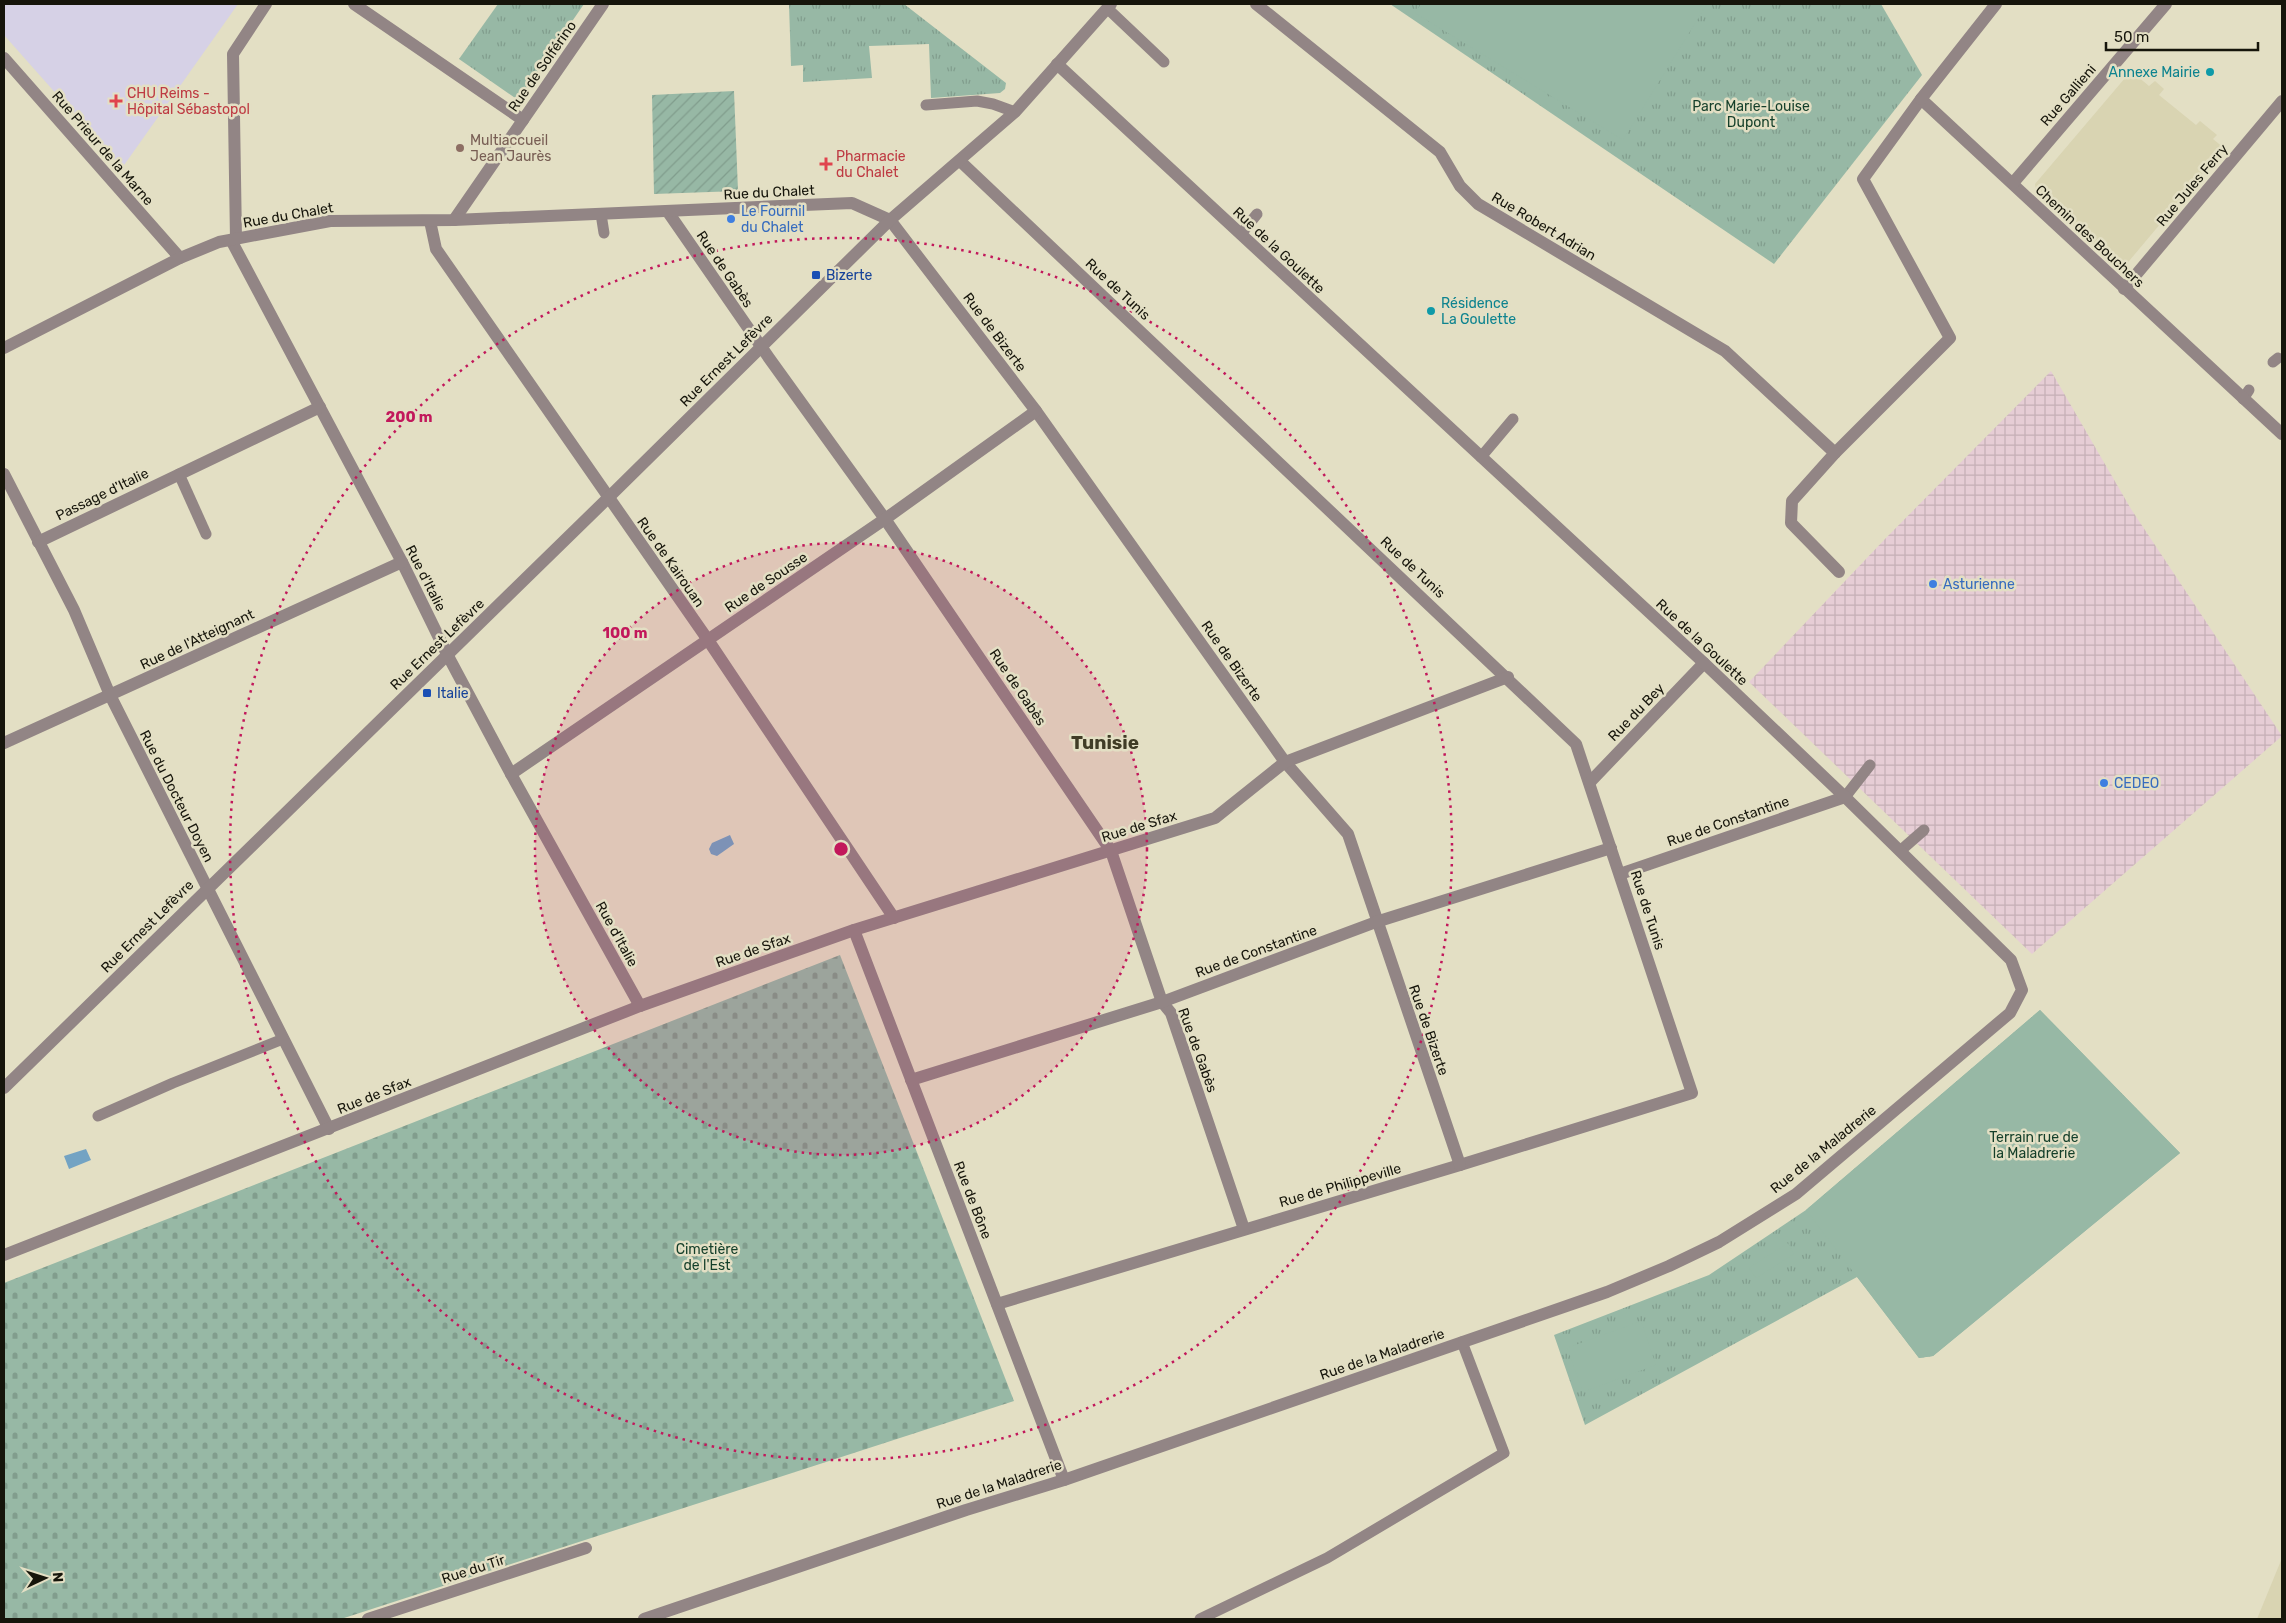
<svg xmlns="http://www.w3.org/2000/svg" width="2286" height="1623" font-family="Rubik,sans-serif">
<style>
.built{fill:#d9d4b2}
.industrial{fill:url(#industrial-grid)}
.medical{fill:#d6d1e6}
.grass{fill:url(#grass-tufts)}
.cemetery{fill:url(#cemetery-stones)}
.garden{fill:url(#garden-furrows)}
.pitch{fill:#97b8a5}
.water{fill:#73a3c3}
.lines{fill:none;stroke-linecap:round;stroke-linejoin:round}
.lane{stroke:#928585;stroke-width:11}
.street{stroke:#928585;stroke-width:12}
.ring{fill:none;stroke:#c2185b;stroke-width:2.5;stroke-dasharray:2.5 5}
.culture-dot{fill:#0f9aa8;stroke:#e3dfc4;stroke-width:2}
.health-dot{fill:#e0444e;stroke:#e3dfc4;stroke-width:2}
.education-dot{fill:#8d6e63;stroke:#e3dfc4;stroke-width:2}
.shop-dot{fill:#3f7fe0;stroke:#e3dfc4;stroke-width:2}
.transit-dot{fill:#1a4fb4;stroke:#e3dfc4;stroke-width:2}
.labels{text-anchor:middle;stroke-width:5;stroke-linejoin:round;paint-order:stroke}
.street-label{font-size:14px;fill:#16150b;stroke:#e3dfc4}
.culture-label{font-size:14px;fill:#0d838f;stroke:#e3dfc4;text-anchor:end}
.health-label{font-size:14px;fill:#be3a42;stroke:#e3dfc4;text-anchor:start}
.park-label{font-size:14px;fill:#143f2a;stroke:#e3dfc4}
.education-label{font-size:14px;fill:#785e54;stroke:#e3dfc4;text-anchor:start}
.shop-label{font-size:14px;fill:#366cbe;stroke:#e3dfc4;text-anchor:start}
.transit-label{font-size:14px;fill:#164399;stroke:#e3dfc4;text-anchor:start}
.district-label{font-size:19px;font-weight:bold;fill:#403c26;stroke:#e3dfc4}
.centre{fill:#c2185b;stroke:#e3dfc4;stroke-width:2.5}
.ring-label{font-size:15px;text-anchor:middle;font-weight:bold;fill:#c2185b;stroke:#e3dfc4;stroke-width:5;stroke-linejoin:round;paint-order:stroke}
</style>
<defs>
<pattern id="industrial-grid" width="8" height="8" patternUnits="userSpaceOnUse" patternTransform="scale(1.25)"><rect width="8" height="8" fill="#e6cdd5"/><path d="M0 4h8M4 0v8" fill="none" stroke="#c5afb6"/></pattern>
<pattern id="grass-tufts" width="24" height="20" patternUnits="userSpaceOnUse" patternTransform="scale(1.25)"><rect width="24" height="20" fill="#97b8a5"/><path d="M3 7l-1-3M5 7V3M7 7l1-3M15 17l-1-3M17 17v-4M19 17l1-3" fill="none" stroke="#819d8d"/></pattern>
<pattern id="cemetery-stones" width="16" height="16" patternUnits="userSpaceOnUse" patternTransform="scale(1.25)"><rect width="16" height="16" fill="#97b8a5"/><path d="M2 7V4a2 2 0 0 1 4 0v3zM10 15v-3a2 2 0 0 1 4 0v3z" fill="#819d8d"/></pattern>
<pattern id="garden-furrows" width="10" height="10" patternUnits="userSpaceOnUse" patternTransform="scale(1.25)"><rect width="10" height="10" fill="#97b8a5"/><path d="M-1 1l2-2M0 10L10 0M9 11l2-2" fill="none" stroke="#819d8d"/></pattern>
</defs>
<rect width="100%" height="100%" fill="#e3dfc4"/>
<g class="built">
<polygon points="2131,71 2149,86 2155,81 2164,89 2159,95 2196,125 2200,121 2217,135 2213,139 2224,148 2124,267 2118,268 2036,191 2035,184"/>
<polygon points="2282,1558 2282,1619 2257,1619"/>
</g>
<polygon class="industrial" points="2051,371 2131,509 2282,736 2032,954 1749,682 1885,539"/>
<polygon class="medical" points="4,4 238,4 122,168 4,35"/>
<g class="grass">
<polygon points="498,4 584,4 518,100 459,59"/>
<polygon points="789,4 904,4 1006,83 1005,89 1000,93 931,98 929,44 869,46 872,78 803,82 803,65 791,66"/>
<polygon points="1390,4 1881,4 1922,75 1774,264"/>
<polygon points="2040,1010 2180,1153 1933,1356 1919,1358 1857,1277 1585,1425 1554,1335 1709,1275 1806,1210"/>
</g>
<polygon class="cemetery" points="840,955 1014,1401 341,1619 4,1619 4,1283"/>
<polygon class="garden" points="734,91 738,191 654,194 652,95"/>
<g class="pitch">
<polygon points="1421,4 1707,4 1623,140 1415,13"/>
<polygon points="2040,1010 2180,1153 1933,1356 1919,1358 1806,1210"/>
<polygon points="1788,1243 1794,1254 1756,1278 1749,1268"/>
<polygon points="1641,1321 1656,1365 1583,1392 1567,1348"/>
</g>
<g class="water">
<polygon points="730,835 734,844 717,856 711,854 709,849 712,843"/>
<polygon points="86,1149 91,1160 69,1169 64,1156"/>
</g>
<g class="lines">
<g class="lane">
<polyline points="1107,8 1164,62"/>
<polyline points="926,105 977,101 993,104 1015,112"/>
<polyline points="601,214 604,233"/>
<polyline points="1241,234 1257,214"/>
<polyline points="2273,362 2278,358"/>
<polyline points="2243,399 2249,390"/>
<polyline points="1481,457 1513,419"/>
<polyline points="179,474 206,534"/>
<polyline points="1845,797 1870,765"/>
<polyline points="1900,851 1924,830"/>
<polyline points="98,1116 173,1083 283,1039"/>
<polyline points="1200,1619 1327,1558 1504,1453 1462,1342"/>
</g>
<g class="street">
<polyline points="354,4 523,120"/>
<polyline points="1256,4 1440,152 1460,186 1478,204 1725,351 1835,453 1950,338 1863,179 1921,99 2282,434"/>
<polyline points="4,58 180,258"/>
<polyline points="1921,99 1996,4"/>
<polyline points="960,161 1576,744 1692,1093 1460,1165 997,1304"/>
<polyline points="2013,183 2166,4"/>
<polyline points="668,212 769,358 885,519 1111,851 1162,1002 1171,1013 1244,1229"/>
<polyline points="454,220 603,4"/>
<polyline points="430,221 436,249 708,640 894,918"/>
<polyline points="236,239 233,54 266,4"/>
<polyline points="231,240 402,562 447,654 511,774 640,1006"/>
<polyline points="2124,289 2282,101"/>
<polyline points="4,348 180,258 219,242 330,221 454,220 852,203 890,220 1036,411 1285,762 1348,834 1460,1165"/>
<polyline points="1835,453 1792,501 1791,523 1839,572"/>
<polyline points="4,474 74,610 110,695 329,1129"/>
<polyline points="38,542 320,407"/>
<polyline points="4,743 402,562"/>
<polyline points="511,774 885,519 1036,411"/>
<polyline points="1590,782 1704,663"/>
<polyline points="1620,874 1845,797"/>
<polyline points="854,930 1064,1480"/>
<polyline points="911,1080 1162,1002 1376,922 1611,848"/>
<polyline points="4,1088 608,498 890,220 1015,112 1111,4"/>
<polyline points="4,1255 640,1006 854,930 1215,818 1285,762 1508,677"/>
<polyline points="368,1619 586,1548"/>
<polyline points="644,1619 966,1510 1064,1480 1607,1292 1669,1266 1719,1242 1796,1194 2010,1013 2022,990 2011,960 1845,797 1704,663 1057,64"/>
</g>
</g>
<circle cx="841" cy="849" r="306" fill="#c2185b" fill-opacity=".12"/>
<g class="ring">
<circle cx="841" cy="849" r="306"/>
<circle cx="841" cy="849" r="611"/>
</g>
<g class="culture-dot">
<circle cx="2210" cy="72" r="5"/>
<circle cx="1431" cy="311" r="5"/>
</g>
<g class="health-dot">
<path d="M113.5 93.5h5v5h5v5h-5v5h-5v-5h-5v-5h5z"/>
<path d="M823.5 156.5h5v5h5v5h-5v5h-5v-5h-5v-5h5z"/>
</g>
<circle class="education-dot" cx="460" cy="148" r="5"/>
<g class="shop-dot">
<circle cx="731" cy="219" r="5"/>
<circle cx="1933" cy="584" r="5"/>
<circle cx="2104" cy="783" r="5"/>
</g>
<g class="transit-dot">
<rect x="811" y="270" width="10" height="10" rx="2.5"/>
<rect x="422" y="688" width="10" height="10" rx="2.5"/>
</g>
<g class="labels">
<g class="street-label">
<text transform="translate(542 66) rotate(-55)" y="5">Rue de Solférino</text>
<text transform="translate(2068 95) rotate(-49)" y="5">Rue Gallieni</text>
<text transform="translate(103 148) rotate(49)" y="5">Rue Prieur de la Marne</text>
<text transform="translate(2192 185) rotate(-50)" y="5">Rue Jules Ferry</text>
<text transform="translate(769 192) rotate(-3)" y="5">Rue du Chalet</text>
<text transform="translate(288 215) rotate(-10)" y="5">Rue du Chalet</text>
<text transform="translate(1544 226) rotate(31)" y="5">Rue Robert Adrian</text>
<text transform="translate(2090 236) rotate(43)" y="5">Chemin des Bouchers</text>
<text transform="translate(1279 250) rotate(43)" y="5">Rue de la Goulette</text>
<text transform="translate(725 269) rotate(56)" y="5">Rue de Gabès</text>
<text transform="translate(1118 289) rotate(43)" y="5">Rue de Tunis</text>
<text transform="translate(995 332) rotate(53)" y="5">Rue de Bizerte</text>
<text transform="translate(726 360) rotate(-45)" y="5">Rue Ernest Lefèvre</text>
<text transform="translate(102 494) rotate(-26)" y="5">Passage d'Italie</text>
<text transform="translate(671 562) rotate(55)" y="5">Rue de Kairouan</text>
<text transform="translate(1413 567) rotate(43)" y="5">Rue de Tunis</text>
<text transform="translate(426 578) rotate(63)" y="5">Rue d'Italie</text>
<text transform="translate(766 582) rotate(-34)" y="5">Rue de Sousse</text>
<text transform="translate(197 639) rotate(-25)" y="5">Rue de l'Atteignant</text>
<text transform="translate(1702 642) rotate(43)" y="5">Rue de la Goulette</text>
<text transform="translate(437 644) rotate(-44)" y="5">Rue Ernest Lefèvre</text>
<text transform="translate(1232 661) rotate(55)" y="5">Rue de Bizerte</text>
<text transform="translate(1018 687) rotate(56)" y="5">Rue de Gabès</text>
<text transform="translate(1636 712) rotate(-46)" y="5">Rue du Bey</text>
<text transform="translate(177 796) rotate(63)" y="5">Rue du Docteur Doyen</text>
<text transform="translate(1728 821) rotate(-19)" y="5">Rue de Constantine</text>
<text transform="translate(1139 826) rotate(-17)" y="5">Rue de Sfax</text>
<text transform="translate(1648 910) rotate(72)" y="5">Rue de Tunis</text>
<text transform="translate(147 926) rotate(-45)" y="5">Rue Ernest Lefèvre</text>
<text transform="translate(617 934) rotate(61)" y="5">Rue d'Italie</text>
<text transform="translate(753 950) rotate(-19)" y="5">Rue de Sfax</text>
<text transform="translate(1256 951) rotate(-20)" y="5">Rue de Constantine</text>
<text transform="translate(1429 1030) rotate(71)" y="5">Rue de Bizerte</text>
<text transform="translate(1198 1050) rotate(70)" y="5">Rue de Gabès</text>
<text transform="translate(374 1095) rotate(-22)" y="5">Rue de Sfax</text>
<text transform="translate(1823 1149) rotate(-39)" y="5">Rue de la Maladrerie</text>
<text transform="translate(1340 1185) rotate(-16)" y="5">Rue de Philippeville</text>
<text transform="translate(973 1200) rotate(69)" y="5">Rue de Bône</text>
<text transform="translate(1382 1354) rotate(-19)" y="5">Rue de la Maladrerie</text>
<text transform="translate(999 1484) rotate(-18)" y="5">Rue de la Maladrerie</text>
<text transform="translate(473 1569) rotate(-18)" y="5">Rue du Tir</text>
</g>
<g class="culture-label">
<text x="2200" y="77">Annexe Mairie</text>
<text x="1441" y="308" text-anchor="start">Résidence<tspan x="1441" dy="16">La Goulette</tspan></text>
</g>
<g class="health-label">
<text x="127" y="98">CHU Reims -<tspan x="127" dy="16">Hôpital Sébastopol</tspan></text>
<text x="836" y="161">Pharmacie<tspan x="836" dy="16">du Chalet</tspan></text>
</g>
<g class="park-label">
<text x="1751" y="111">Parc Marie-Louise<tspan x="1751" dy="16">Dupont</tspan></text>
<text x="2034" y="1142">Terrain rue de<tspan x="2034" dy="16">la Maladrerie</tspan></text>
<text x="707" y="1254">Cimetière<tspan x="707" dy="16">de l'Est</tspan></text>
</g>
<g class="education-label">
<text x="470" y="145">Multiaccueil<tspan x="470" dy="16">Jean Jaurès</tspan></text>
</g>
<g class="shop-label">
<text x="741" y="216">Le Fournil<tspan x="741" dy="16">du Chalet</tspan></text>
<text x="1943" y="589">Asturienne</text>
<text x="2114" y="788">CEDEO</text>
</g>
<g class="transit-label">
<text x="826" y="280">Bizerte</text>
<text x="437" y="698">Italie</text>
</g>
<g class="district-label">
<text x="1105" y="749">Tunisie</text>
</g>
</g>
<circle cx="841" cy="849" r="8" class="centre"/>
<g class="ring-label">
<text x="409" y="422">200 m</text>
<text x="625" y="638">100 m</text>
</g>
<rect width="2286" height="1623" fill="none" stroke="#16150b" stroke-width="10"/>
<g transform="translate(45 1578) rotate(86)" stroke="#e3dfc4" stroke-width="4" paint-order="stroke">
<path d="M0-4L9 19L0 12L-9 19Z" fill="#16150b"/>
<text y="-8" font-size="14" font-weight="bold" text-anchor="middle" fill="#16150b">N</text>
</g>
<path d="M2106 42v8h152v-8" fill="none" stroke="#16150b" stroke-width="2.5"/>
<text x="2114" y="42" font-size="15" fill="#16150b" stroke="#e3dfc4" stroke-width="4" paint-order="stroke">50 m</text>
</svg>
